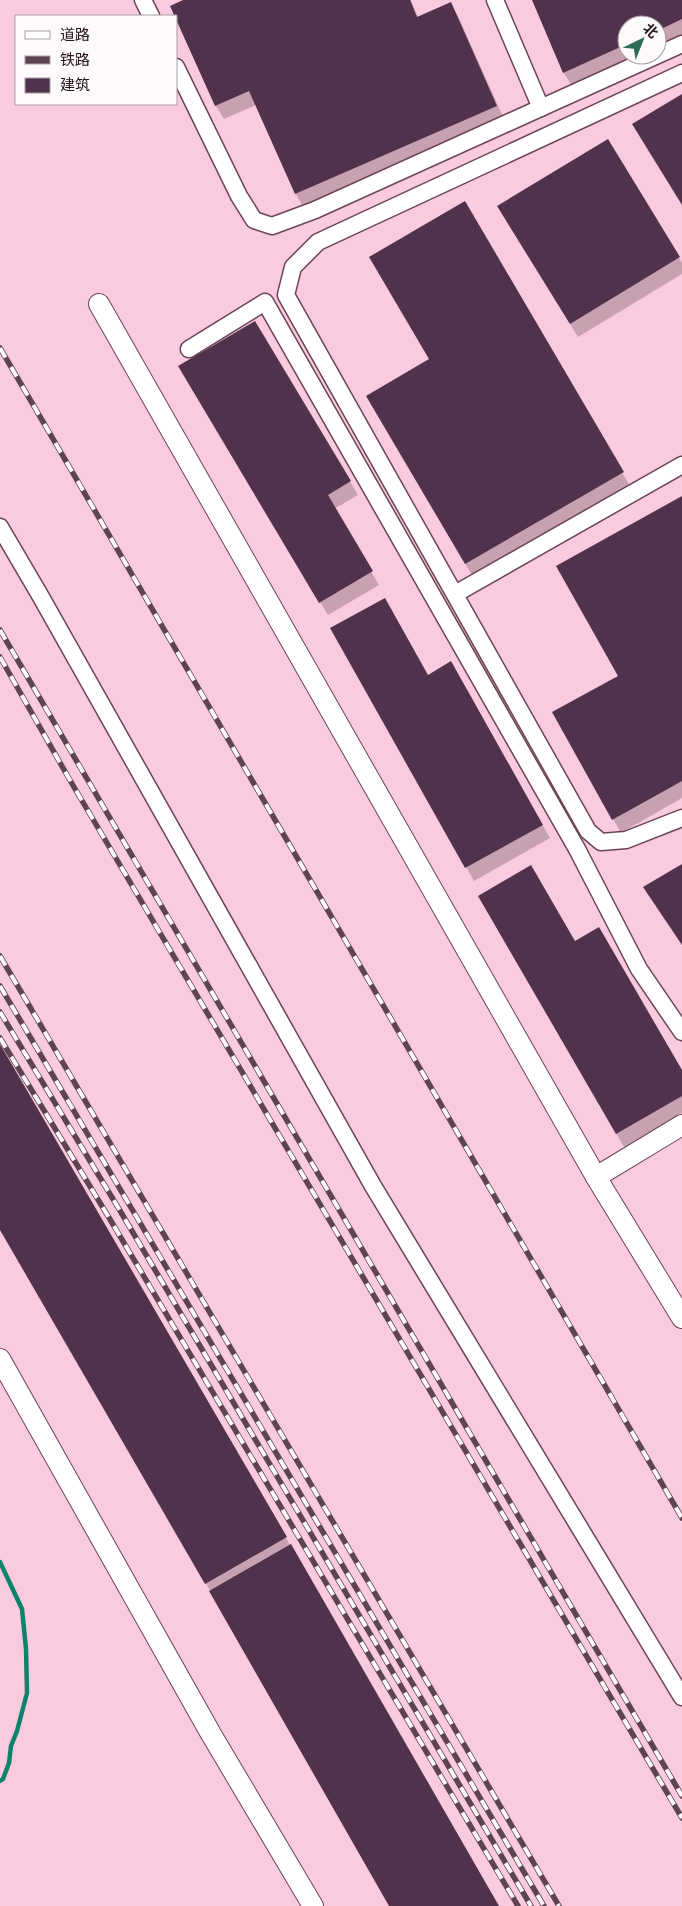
<svg xmlns="http://www.w3.org/2000/svg" width="682" height="1906" font-family="Montserrat,'Noto Sans SC',sans-serif">
<style>
.shadow{fill:#0003}
.lines{fill:none;stroke-linecap:round;stroke-linejoin:round}
.stream{stroke:#0e836c;stroke-width:4.5}
.building{fill:#50324c}
.minor-casing{stroke:#6b4455;stroke-width:19}
.tertiary-casing{stroke:#6b4455;stroke-width:22}
.minor{stroke:#fff;stroke-width:16}
.tertiary{stroke:#fff;stroke-width:20}
.rail-casing{stroke:#5e4450;stroke-width:5.5}
.rail{stroke:#fef9fb;stroke-width:4;stroke-dasharray:11;stroke-linecap:butt}
</style>
<rect width="100%" height="100%" fill="#facade"/>
<g class="shadow">
<polygon points="186,0 411,0 418,17 450,3 458,16 504,119 303,207 296,194 256,105 224,119 216,106 172,6"/>
<polygon points="533,0 682,0 682,36 657,47 657,25 627,25 627,55 640,55 572,86 564,73"/>
<polygon points="607,140 682,263 682,274 578,337 506,220"/>
<polygon points="465,203 630,486 473,577 368,396 430,360"/>
<polygon points="255,322 358,495 334,509 379,585 328,615 180,367"/>
<polygon points="682,497 682,798 621,833 554,713 619,677"/>
<polygon points="332,629 427,676 451,663 550,838 474,881"/>
<polygon points="479,897 575,943 682,1072 682,1113 624,1147"/>
<polygon points="0,1046 286,1538 497,1906 391,1906 211,1592 0,1228"/>
</g>
<g class="lines">
<polyline class="stream" points="0,1562 22,1609 26,1649 27,1693 17,1731 11,1746 9,1763 3,1779 0,1781"/>
</g>
<g class="building">
<polygon points="183,0 410,0 417,17 451,2 497,106 295,194 249,91 215,106 170,6"/>
<polygon points="532,0 682,0 682,19 657,31 657,25 627,25 627,44 563,73"/>
<polygon points="682,94 682,205 632,124"/>
<polygon points="608,139 680,257 570,324 497,206"/>
<polygon points="465,201 624,472 465,564 366,396 429,359 369,257"/>
<polygon points="255,321 351,481 328,495 373,571 319,603 178,366"/>
<polygon points="682,496 682,781 612,820 552,712 618,676 556,566"/>
<polygon points="385,598 428,675 451,661 543,825 465,868 330,628"/>
<polygon points="682,864 682,945 643,887"/>
<polygon points="531,865 575,941 599,927 682,1070 682,1096 616,1134 478,896"/>
<polygon points="0,1044 287,1537 205,1584 0,1230"/>
<polygon points="291,1544 499,1906 389,1906 209,1591"/>
</g>
<g class="lines">
<defs>
<g id="minor">
<polyline points="143,0 151,16"/>
<polyline points="495,0 541,108"/>
<polyline points="176,67 239,196 254,220 272,226 315,210 682,44"/>
<polyline points="682,73 318,242 293,267 286,295 588,831 601,842 626,840 682,818"/>
<polyline points="189,349 265,302 577,849 639,969 682,1032"/>
<polyline points="0,527 41,597 373,1186 682,1697"/>
<polyline points="455,594 682,465"/>
</g>
<g id="tertiary">
<polyline points="99,304 596,1177 682,1318"/>
<polyline points="596,1177 682,1125"/>
<polyline points="0,1359 211,1734 313,1906"/>
</g>
</defs>
<use href="#minor" class="minor-casing"/>
<use href="#tertiary" class="tertiary-casing"/>
<use href="#minor" class="minor"/>
<use href="#tertiary" class="tertiary"/>
<defs>
<g id="rail">
<polyline points="0,348 682,1518"/>
<polyline points="0,630 682,1796"/>
<polyline points="0,657 71,782 682,1818"/>
<polyline points="0,956 559,1906"/>
<polyline points="0,986 544,1906"/>
<polyline points="0,1012 119,1209 531,1906"/>
<polyline points="0,1038 108,1216 518,1906"/>
</g>
</defs>
<use href="#rail" class="rail-casing"/>
<use href="#rail" class="rail"/>
</g>
<rect x="15" y="15" width="162" height="90" fill="#fef9fb" stroke="#a79da1"/>
<rect x="25" y="31" width="25" height="8" fill="#ffffff" stroke="#a79da1"/>
<text x="60" y="40" font-size="15" fill="#24131b">道路</text>
<rect x="25" y="56" width="25" height="8" fill="#5e4450" stroke="#a79da1"/>
<text x="60" y="65" font-size="15" fill="#24131b">铁路</text>
<rect x="25" y="78" width="25" height="15" fill="#50324c" stroke="#a79da1"/>
<text x="60" y="90" font-size="15" fill="#24131b">建筑</text>
<g transform="translate(642 40) rotate(43)"><circle r="24" fill="#fef9fb" stroke="#a79da1"/>
<path d="M0-4L9 19L0 12L-9 19Z" fill="#2c6c59"/>
<text y="-8" font-size="14" font-weight="bold" text-anchor="middle" fill="#24131b">北</text>
</g>
</svg>
